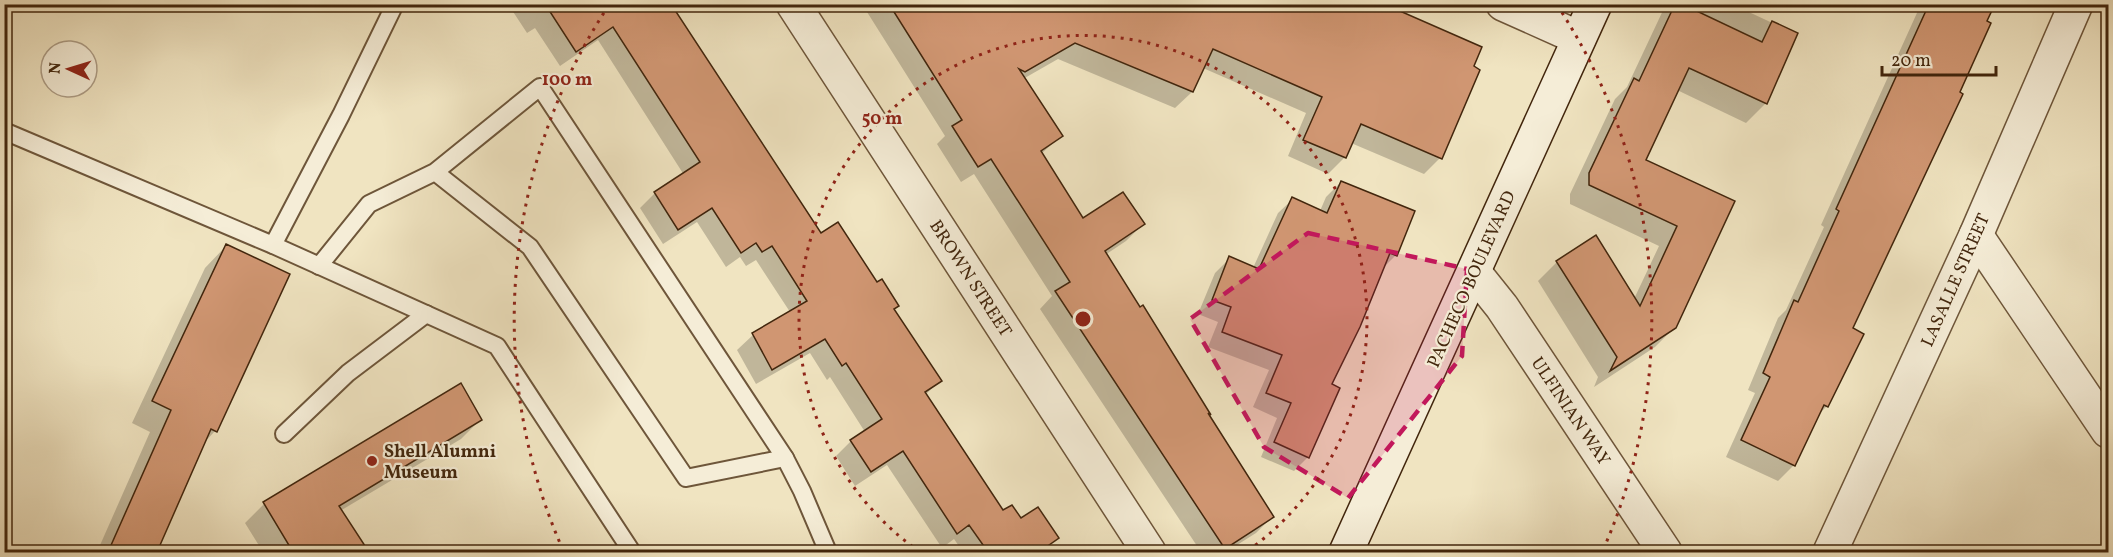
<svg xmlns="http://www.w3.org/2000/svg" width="2113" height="557" font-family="Vollkorn,serif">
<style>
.shadow{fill:#0003}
.building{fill:#d09672;stroke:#42260d;stroke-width:1.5}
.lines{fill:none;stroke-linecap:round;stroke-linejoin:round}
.service-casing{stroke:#6e563a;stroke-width:20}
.minor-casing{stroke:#6e563a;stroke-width:36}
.secondary-casing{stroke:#42260d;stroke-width:36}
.service{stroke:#f5edd7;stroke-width:16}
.minor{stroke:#f5edd7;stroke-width:33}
.secondary{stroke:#f5edd7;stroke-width:33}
.marked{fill:#c2185b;fill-opacity:0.2;stroke:#c2185b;stroke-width:4.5;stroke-dasharray:12 8;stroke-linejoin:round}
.ring{fill:none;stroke:#8f2418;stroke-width:3;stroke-dasharray:3 6}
.poi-dot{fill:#8f2418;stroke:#f5edd7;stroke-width:2}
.labels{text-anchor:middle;stroke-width:4.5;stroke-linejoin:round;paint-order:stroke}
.street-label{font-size:18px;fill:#42260d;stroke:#f5edd7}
.poi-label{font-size:18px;font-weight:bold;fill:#42260d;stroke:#f5edd7;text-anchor:start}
.centre{fill:#8f2418;stroke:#f5edd7;stroke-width:3}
.ring-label{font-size:18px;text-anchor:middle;font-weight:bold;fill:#8f2418;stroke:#f5edd7;stroke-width:4.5;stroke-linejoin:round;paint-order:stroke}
</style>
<rect width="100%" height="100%" fill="#f0e4c1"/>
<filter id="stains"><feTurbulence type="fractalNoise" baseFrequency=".00333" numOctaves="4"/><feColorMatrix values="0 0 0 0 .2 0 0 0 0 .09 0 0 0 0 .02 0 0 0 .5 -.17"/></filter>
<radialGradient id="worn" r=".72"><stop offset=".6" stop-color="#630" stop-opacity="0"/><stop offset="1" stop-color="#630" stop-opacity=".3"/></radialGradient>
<g class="shadow">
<polygon points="508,4 669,4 821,235 893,310 940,381 925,395 1003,512 1057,538 1043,552 963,552 954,539 942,548 887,465 855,486 836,456 851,441 865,432 830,377 827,380 810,353 756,384 737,350 753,335 790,312 756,260 746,266 740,257 726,267 697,222 663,244 640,208 655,193 684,175 598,40 560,66 535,28 527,33"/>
<polygon points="862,4 1380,4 1440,158 1424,174 1351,143 1345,157 1328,174 1288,156 1306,113 1203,68 1192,92 1175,108 1058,59 1023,79 1061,136 1041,154 1083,220 1143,224 1126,241 1105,255 1272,517 1256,533 1226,552 1201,552 1040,309 1052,296 974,174 961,182 937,144 945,136"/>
<polygon points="1666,4 1739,4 1738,7 1796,34 1765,104 1746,123 1677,90 1644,160 1733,202 1675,327 1655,347 1594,387 1598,377 1538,281 1557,262 1634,299 1659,246 1570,204 1570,194 1615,99 1627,87"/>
<polygon points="1921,4 1993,4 1851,329 1827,406 1816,417 1794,465 1778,481 1726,457 1755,393 1748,390 1778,318 1786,310 1824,227 1821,225"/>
<polygon points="1341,182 1396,255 1382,269 1330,385 1308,457 1294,471 1261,457 1277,418 1253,407 1269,370 1208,347 1218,322 1198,314 1215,273 1230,258 1253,268 1278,213 1293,199 1320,211 1326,197"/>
<polygon points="226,246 215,431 203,444 155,552 97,552 150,432 132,423 205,268"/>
<polygon points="460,385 480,420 461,439 340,511 367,552 263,552 245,523 264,504"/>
</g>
<g class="building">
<polygon points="545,4 671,4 821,233 838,222 877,282 882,279 899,306 894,309 942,381 925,392 1003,510 1012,505 1021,518 1038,507 1059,538 1039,552 988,552 969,525 957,534 903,451 871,472 850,440 882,419 846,363 842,366 825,339 772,370 752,333 807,301 772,246 762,252 756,243 741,253 712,208 678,230 654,192 700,162 613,27 576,52"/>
<polygon points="889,4 1384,4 1482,47 1474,66 1480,70 1442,159 1361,124 1346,158 1303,140 1322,97 1213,49 1193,92 1075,43 1025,72 1019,69 1063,136 1041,151 1083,218 1123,192 1145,224 1105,251 1140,307 1143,305 1211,415 1208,413 1274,517 1225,549 1055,291 1070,282 991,159 978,167 952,126 962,120"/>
<polygon points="1675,4 1682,4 1762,42 1772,21 1798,33 1767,104 1689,68 1646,160 1735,201 1676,328 1610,371 1617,357 1556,261 1596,235 1640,306 1677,226 1589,185 1589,173 1634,78 1639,81"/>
<polygon points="1929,4 1995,4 1987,21 1991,23 1960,92 1963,94 1853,328 1864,334 1828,407 1824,405 1795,466 1741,440 1770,377 1763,373 1794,300 1798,302 1839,211 1836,209"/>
<polygon points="1341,181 1415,211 1397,256 1390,253 1360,327 1332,384 1340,388 1309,458 1274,442 1291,403 1266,393 1282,355 1222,332 1231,307 1212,300 1229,256 1259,269 1292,197 1327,213"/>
<polygon points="226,244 290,274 217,432 211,429 157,552 108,552 171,410 152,401"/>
<polygon points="461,383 482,420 339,506 369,552 293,552 263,502"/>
</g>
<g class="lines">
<defs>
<g id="service">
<polyline points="4,131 273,245 341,115 395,4"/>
<polyline points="273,245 497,346 632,552"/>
<polyline points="319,266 369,204 435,172 540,87 785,458 686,478 530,247 435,172"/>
<polyline points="284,434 348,373 426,314"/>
<polyline points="785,458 802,491 828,552"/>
</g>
<g id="minor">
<polyline points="793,4 1149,552"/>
<polyline points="1503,4 1579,38"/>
<polyline points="1976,235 2108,431"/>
<polyline points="1474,272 1502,307 1665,552"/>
<polyline points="1830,552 1976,235 2076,4"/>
</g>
<polyline id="secondary" points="1346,552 1595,4"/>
</defs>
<use href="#service" class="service-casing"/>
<use href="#minor" class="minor-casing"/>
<use href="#secondary" class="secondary-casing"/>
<use href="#service" class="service"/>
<use href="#minor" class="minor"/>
<use href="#secondary" class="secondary"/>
</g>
<path class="marked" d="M1308 233 1467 269 1462 356 1348 498 1264 447 1190 319Z"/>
<g class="ring">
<path d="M920 552A284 284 0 1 1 1246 552"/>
<path d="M563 550A569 569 0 0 1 609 5M1557 5A569 569 0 0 1 1603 550"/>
</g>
<circle class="poi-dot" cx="372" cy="461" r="6"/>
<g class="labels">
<g class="street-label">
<text transform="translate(971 278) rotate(57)" y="6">BROWN STREET</text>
<text transform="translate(1471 279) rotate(-66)" y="6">PACHECO BOULEVARD</text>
<text transform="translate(1955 280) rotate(-66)" y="6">LASALLE STREET</text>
<text transform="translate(1571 411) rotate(56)" y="6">ULFINIAN WAY</text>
</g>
<g class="poi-label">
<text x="384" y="457">Shell Alumni<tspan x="384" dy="21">Museum</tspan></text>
</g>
</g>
<circle cx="1083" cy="319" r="9" class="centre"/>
<g class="ring-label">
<text x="567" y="85">100 m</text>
<text x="882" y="124">50 m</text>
</g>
<rect width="2113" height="557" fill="none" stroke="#f0e4c1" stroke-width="24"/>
<rect x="6" y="6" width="2101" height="545" fill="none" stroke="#42260d" stroke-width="3"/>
<rect x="12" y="12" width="2089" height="533" fill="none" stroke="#42260d" stroke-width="1.5"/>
<g transform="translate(69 69) rotate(274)"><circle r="28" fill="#f5edd7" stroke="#ad9d86" stroke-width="1.5"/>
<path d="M0-4.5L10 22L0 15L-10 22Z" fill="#8f2418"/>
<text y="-9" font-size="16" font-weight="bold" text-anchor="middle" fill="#42260d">N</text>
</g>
<path d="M1882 66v9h114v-9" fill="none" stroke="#42260d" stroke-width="3"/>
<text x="1891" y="66" font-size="18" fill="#42260d" stroke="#f5edd7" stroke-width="4.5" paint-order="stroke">20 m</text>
<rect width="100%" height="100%" filter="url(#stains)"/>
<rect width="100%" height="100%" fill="url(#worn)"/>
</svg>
